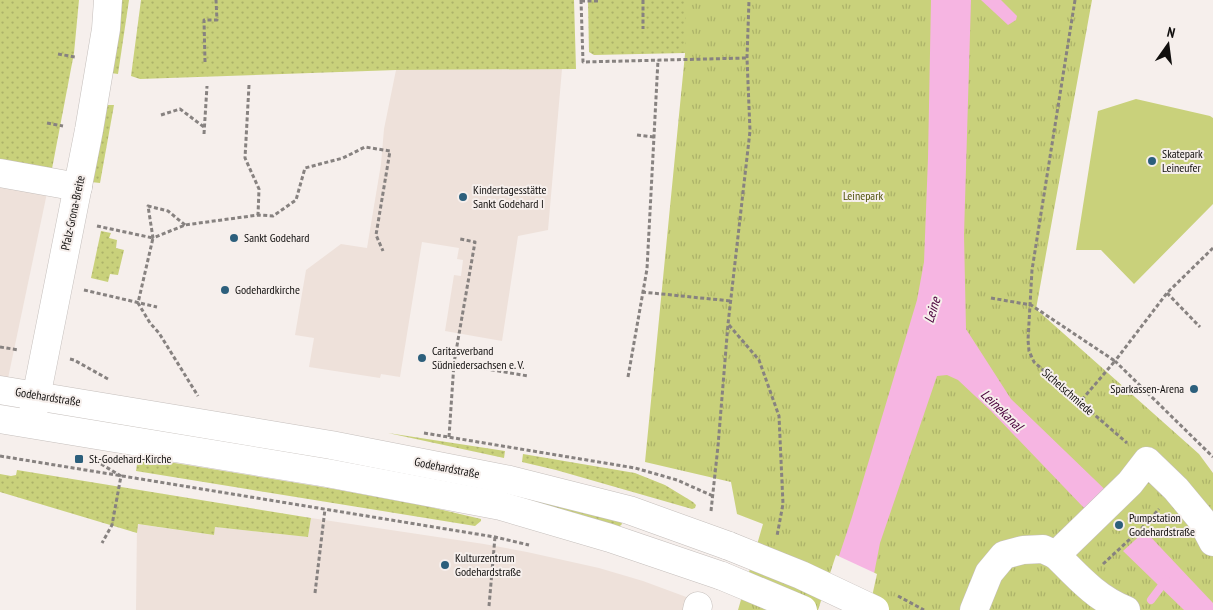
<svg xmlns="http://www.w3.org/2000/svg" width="1213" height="610" font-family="'PT Sans Narrow',sans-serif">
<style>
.built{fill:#eee1da}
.grass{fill:url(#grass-dots)}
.park{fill:url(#park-tufts)}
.garden{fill:#c9d17b}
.water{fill:#f6b5e2}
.pier{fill:#f6efec}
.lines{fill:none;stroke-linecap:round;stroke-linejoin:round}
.stream{stroke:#f6b5e2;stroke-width:8}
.minor-casing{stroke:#c5bfbc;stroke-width:29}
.path{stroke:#878280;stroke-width:3;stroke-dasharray:4 2.5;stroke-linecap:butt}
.minor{stroke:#fff;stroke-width:28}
.minor-bridge-casing{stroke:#c5bfbc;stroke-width:29;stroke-linecap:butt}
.path-bridge{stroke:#878280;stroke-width:3;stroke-dasharray:4 2.5;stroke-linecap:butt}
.minor-bridge{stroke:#fff;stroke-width:28}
.poi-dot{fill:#2c5f7c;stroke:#f6efec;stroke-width:2}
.labels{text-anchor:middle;stroke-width:4;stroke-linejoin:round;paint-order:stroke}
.poi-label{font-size:12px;fill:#110f0e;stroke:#f6efec;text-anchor:start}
.park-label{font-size:12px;fill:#50540e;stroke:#f6efec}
.street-label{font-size:12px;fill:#110f0e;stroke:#f6efec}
.water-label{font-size:14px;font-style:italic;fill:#4b043d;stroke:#f6efec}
</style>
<defs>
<pattern id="grass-dots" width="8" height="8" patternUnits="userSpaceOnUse" patternTransform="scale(1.25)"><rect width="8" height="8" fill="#c9d17b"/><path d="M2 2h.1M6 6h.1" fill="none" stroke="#acb269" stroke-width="1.8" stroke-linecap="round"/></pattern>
<pattern id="park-tufts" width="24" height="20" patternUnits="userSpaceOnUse" patternTransform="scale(1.25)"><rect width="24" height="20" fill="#c9d17b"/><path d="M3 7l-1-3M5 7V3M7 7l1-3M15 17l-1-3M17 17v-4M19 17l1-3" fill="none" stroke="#acb269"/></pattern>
</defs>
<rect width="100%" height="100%" fill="#f6efec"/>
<g class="built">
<polygon points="562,69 548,230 518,236 502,341 445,331 454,275 461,276 463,260 457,259 459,248 422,242 400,377 381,374 380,378 309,367 314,338 295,335 306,270 341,244 367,248 381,164 384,129 396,70"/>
<polygon points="0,164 51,174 7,383 0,382"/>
<polygon points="311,518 484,544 527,552 599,568 643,581 689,598 686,610 136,610 137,524 213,535 215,527 308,537"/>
</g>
<g class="grass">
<polygon points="0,0 79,0 74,53 51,174 0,164"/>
<polygon points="120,0 129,0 118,74 111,73"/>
<polygon points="141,0 574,0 576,69 396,70 140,79 131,76"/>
<polygon points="588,0 685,0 685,53 594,55 589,52"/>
<polygon points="106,105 114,105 100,183 91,182"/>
<polygon points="101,231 111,233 109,238 117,240 116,248 124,250 118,275 110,274 108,282 91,278"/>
<polygon points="107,419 327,457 484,487 621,522 622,524 619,527 106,425"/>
<polygon points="388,433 505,451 504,458"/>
<polygon points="523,454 635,473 665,485 693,502 696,505 695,508 692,509 556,470 522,462"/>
<polygon points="138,457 334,489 426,506 481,519 481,521 475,526 136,471"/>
<polygon points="17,470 311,518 308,537 215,527 214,535 138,524 137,533 0,492 0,474 11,476 16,475"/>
</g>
<polygon class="park" points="685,0 1092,0 1036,309 1199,454 1213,473 1213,610 738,610 763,524 737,514 731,482 645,462 685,54"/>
<polygon class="garden" points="1136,99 1210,116 1213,118 1213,204 1134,284 1101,250 1076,250 1098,111"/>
<g class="water">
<polygon points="931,0 971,0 964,235 966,329 1011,399 1121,505 1085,509 991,411 958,380 947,375 937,376 880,543 867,610 821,610 852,517 917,300 924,262 928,158"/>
<polygon points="981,0 1001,0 1017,16 1016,20 1008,25"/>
<polygon points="1145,531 1213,603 1213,610 1184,610 1123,551"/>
</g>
<polygon class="pier" points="836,555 877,574 869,610 818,610"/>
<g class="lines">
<polyline class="stream" points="1151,600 1166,580"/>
<defs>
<g id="minor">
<polyline points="0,173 78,187"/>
<polyline points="0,390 331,445 510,480 629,510 729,546"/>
<polyline points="33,413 89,130 106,29 108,0"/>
<polyline points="0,419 327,473 501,506 610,538 722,576"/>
<path d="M1056 555C1077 576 1097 599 1126 610"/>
<polyline points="697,610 698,606"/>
<polyline points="974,610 989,573 1004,555 1023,550 1043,549 1056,555 1130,483 1147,461 1176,489 1201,519 1213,542"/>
</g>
</defs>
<use href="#minor" class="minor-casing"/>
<g class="path">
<polyline points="581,0 583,62 747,58"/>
<polyline points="643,0 643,29"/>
<polyline points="1075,0 1032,270 1028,340 1029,351 1034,362 1127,443"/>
<polyline points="581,1 598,1"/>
<polyline points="58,54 75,57"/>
<polyline points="205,62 204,20 217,20 216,0"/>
<polyline points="249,85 245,158 259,189 258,215"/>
<polyline points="161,115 180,109 204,127"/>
<polyline points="47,123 63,126"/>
<polyline points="204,134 207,86"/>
<polyline points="637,135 654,137"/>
<polyline points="185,225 168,211 148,206 153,238 185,225 258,215 273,216 296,200 305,168 343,158 365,147 390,151 376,235 383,251"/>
<polyline points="97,226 153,238 138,303 150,323 159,333 198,396"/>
<polyline points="1213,248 1167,293 1115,361 1213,457"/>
<polyline points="84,290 157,307"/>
<polyline points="642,292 731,301"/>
<polyline points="1167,293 1200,327"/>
<polyline points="991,298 1031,305 1115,361 1080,402"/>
<polyline points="729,325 759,360 779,416 783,504 777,536"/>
<polyline points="0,347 19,350"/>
<polyline points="70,359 74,360 108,379"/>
<polyline points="446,362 528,376"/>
<polyline points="628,377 647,269 658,60"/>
<polyline points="424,433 635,468 677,480 713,496"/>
<polyline points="449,437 454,363 475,242 460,239"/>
<polyline points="0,456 495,537 529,545"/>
<polyline points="101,464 121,476 112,525 102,543"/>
<polyline points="711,511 718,446 728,324 750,131 747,58 749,0"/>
<polyline points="1103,564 1142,528 1159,509"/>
<polyline points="315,593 325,509"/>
<polyline points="489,606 495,537"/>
</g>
<use href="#minor" class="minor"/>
<defs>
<g id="minor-bridge">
<polyline points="729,546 801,575 875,610"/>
<polyline points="722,576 803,610"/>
</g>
</defs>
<use href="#minor-bridge" class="minor-bridge-casing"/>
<polyline class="path-bridge" points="898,596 924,610"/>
<use href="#minor-bridge" class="minor-bridge"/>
</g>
<g class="poi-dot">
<circle cx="1152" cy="161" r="5"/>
<circle cx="463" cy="197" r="5"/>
<circle cx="234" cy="238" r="5"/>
<circle cx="225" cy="290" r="5"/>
<circle cx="422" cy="358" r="5"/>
<circle cx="1194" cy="389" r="5"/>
<rect x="74" y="454" width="10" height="10" rx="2.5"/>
<circle cx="1119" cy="525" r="5"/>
<circle cx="445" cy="565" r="5"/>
</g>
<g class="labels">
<g class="poi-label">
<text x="1162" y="158">Skatepark<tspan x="1162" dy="14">Leineufer</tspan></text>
<text x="473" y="194">Kindertagesstätte<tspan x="473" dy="14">Sankt Godehard I</tspan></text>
<text x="244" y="242">Sankt Godehard</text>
<text x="235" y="294">Godehardkirche</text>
<text x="432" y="355">Caritasverband<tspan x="432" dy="14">Südniedersachsen e. V.</tspan></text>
<text x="1184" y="393" text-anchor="end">Sparkassen-Arena</text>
<text x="89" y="463">St.-Godehard-Kirche</text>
<text x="1129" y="522">Pumpstation<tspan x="1129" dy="14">Godehardstraße</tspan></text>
<text x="455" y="562">Kulturzentrum<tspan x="455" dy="14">Godehardstraße</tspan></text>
</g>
<g class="park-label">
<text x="863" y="200">Leinepark</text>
</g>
<g class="street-label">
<text transform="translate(73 213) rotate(-78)" y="4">Pfalz-Grona-Breite</text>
<text transform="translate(1068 392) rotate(41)" y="4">Sichelschmiede</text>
<text transform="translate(48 397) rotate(9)" y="4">Godehardstraße</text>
<text transform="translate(447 468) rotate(11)" y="4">Godehardstraße</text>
</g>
<g class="water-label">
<text transform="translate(932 310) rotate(-73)" y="5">Leine</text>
<text transform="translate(1002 410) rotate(44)" y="5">Leinekanal</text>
</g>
</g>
<g transform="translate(1168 45) rotate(14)" stroke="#f6efec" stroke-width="4" paint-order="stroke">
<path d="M0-4L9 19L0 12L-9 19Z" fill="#110f0e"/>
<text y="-8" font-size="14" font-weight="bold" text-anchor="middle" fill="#110f0e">N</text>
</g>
</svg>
